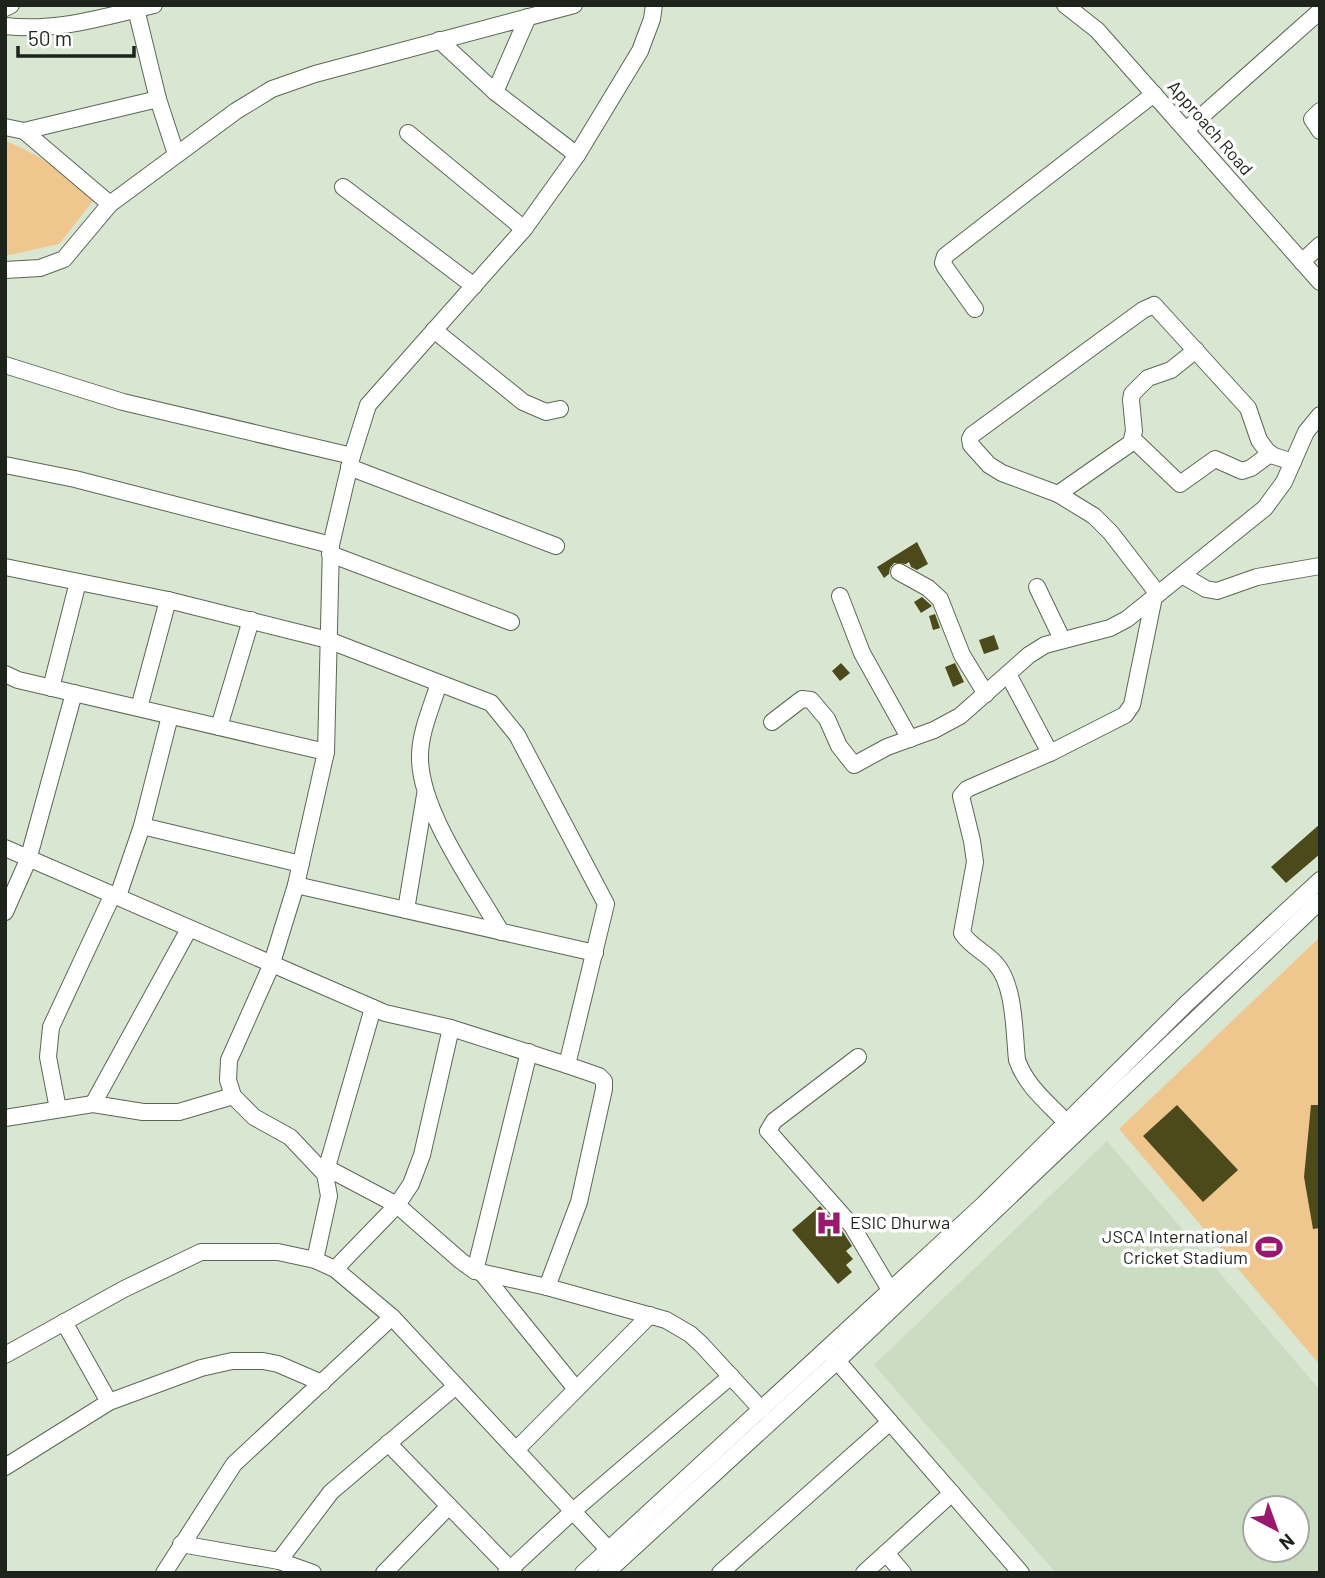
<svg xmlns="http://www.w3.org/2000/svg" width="1325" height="1578" font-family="Barlow,sans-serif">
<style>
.built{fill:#caddc2;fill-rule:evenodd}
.green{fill:#efc78e}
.building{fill:#4c491b}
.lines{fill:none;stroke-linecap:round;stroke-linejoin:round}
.minor-casing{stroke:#5b6755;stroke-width:18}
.minor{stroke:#fff;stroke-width:16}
.labels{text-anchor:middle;stroke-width:7;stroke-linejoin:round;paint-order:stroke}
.street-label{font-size:18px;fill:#1e241c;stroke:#fff}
.poi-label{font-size:18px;fill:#1e241c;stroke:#fff;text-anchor:start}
</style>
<rect width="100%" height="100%" fill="#d9e7d2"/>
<path class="built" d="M1107 1141 1320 1390V1573H1056L874 1365ZM1255 1508H1297V1550H1255Z"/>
<g class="green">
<path d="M5 141C37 153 70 175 94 200L59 244 5 256Z"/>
<polygon points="1320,937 1320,1365 1119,1129"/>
</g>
<g class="building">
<polygon points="917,542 928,564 917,570 911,567 909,562 906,564 894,563 890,568 889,574 884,578 877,567"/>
<polygon points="922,597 932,606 921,613 914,602"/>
<polygon points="935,614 940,628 933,630 929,616"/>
<polygon points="994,635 999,649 984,654 979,640"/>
<polygon points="841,663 850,673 840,681 832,671"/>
<polygon points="955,663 964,682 953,687 945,667"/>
<polygon points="1320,824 1320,854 1286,883 1271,867"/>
<polygon points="1177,1105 1238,1170 1203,1202 1143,1136"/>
<polygon points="1311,1105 1320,1105 1320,1228 1313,1229 1304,1177"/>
<polygon points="820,1206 843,1232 852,1246 846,1251 853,1259 846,1265 852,1272 838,1284 792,1230"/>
</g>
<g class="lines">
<defs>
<g id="minor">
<polyline points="135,5 158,99 176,154"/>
<polyline points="1065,5 1097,30 1320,282"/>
<polyline points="5,8 11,5"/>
<path d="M5 26C56 32 105 17 154 5"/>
<polyline points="439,40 495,92 577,155"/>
<polyline points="495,92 528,17"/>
<polyline points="1320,111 1312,119 1320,131"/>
<polyline points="5,127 24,131 158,99"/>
<polyline points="1186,130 1320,11"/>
<polyline points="24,131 110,204"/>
<polyline points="408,133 524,229"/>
<polyline points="343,187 474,286"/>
<polyline points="1302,262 1320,245"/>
<polyline points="5,270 40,268 64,259 110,204 236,111 272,89 315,74 574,5"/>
<polyline points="975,309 945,267 943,263 945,256 1154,94"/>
<polyline points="434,330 523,402 546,412 560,409"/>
<polyline points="5,365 123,402 352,456"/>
<polyline points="1133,439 1180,484 1215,459 1242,471 1251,468 1270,454"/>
<polyline points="5,465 75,479 331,545"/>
<polyline points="349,467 556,546"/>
<polyline points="1058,494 1131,443 1134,431 1131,400 1132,394 1148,378 1171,370 1196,350"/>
<polyline points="330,554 511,622"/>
<polyline points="5,567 168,600 328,640 491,703 517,735 606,904 567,1065 451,1028 385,1013 5,848"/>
<polyline points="899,572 928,588 940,599 962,655 986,694"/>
<polyline points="1182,575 1206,589 1217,591 1257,577 1320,566"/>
<polyline points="1037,587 1062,639"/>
<polyline points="1158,594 1111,533 1094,516 1058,494 1002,473 989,465 971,445 970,439 972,435 1143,310 1154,305 1248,408 1259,440 1267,451 1274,456 1293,462"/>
<polyline points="840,596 862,653 910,739"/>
<polyline points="5,674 18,680 326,752"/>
<polyline points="1008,674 1050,753"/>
<path d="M439 683C432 706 420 732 420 756 419 810 474 885 501 932"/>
<polyline points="51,688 78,582"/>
<polyline points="139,708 168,600"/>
<polyline points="772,722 802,699 811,700 827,719 839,746 854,765 887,747 934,730 960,716 1029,655 1045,645 1110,628 1127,619 1265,508 1284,482 1306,432 1320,415"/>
<polyline points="219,727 251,620"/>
<polyline points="142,826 301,864"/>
<polyline points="296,885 595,953"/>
<polyline points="118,896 142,826 170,716"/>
<polyline points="406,910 425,795"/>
<polyline points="5,912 28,860 74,693"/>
<polyline points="858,1057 774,1121 768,1131 852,1226 890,1290"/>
<polyline points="93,1104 189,929"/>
<polyline points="58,1109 48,1057 51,1027 113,894"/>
<polyline points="5,1118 93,1104 143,1112 179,1112 233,1096"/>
<path d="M1066 1122C1048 1103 1026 1086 1017 1060 1014 1032 1015 984 995 963 985 952 970 946 962 933L975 862 972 841 961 796 967 789 1050 753 1125 715 1132 705 1154 597"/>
<polyline points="327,1168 397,1205 461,1261 475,1271 547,1287 666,1320 690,1334 701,1344 761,1409"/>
<polyline points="325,1174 373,1008"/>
<polyline points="315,1260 329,1196 325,1174 290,1137 254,1117 233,1096 228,1080 229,1060 271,966 296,885 326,752 331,545 352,456 368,405 524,229 577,155 640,51 652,19 654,5"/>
<polyline points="335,1269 397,1205 411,1184 422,1155 451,1028"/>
<polyline points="475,1271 529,1052"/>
<polyline points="482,1273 576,1389"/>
<polyline points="547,1287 579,1202 604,1089 604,1081 599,1076 567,1065"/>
<polyline points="64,1322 109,1402"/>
<polyline points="5,1355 124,1289 201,1252 278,1252 315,1260 335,1269 392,1317 609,1550"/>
<polyline points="832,1355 1021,1573"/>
<polyline points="388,1443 514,1573"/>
<polyline points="516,1450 650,1315"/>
<polyline points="5,1467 109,1402 201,1368 232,1361 263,1361 278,1364 322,1383"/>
<polyline points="181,1544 279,1561 313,1573"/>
<polyline points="886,1553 903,1573"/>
<polyline points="279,1561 331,1492 456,1386"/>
<polyline points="164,1573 234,1464 392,1317"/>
<polyline points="384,1573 449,1506"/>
<polyline points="506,1573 573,1511 731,1376"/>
<polyline points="583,1573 984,1204 1188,1002 1320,880"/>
<polyline points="606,1573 837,1361 1320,901"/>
<polyline points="720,1573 890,1422"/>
<polyline points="864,1573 952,1493"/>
</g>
</defs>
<use href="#minor" class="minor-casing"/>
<use href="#minor" class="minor"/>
</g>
<defs>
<symbol id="hospital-bare" viewBox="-9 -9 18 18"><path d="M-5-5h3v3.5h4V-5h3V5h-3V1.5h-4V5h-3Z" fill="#99196f" stroke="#fff" stroke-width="2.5" paint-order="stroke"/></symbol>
<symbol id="stadium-bare" viewBox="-9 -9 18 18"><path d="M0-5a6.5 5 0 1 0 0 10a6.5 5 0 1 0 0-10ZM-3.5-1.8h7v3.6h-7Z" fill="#99196f" stroke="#fff" stroke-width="2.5" paint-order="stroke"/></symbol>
</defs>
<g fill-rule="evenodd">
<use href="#hospital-bare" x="810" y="1204" width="38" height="38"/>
<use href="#stadium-bare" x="1250" y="1228" width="38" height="38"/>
</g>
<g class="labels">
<g class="street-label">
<text transform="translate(1210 128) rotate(49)" y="6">Approach Road</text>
</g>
<g class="poi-label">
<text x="850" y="1229">ESIC Dhurwa</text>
<text x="1248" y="1243" text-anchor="end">JSCA International<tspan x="1248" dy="21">Cricket Stadium</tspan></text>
</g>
</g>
<rect width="1325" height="1578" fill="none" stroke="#1e241c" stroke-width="14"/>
<g transform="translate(1276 1529) rotate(139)"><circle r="33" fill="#ffffff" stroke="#a5a7a4" stroke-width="2"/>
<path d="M0-5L12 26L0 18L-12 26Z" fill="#99196f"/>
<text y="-10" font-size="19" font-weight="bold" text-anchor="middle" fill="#1e241c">N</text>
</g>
<path d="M18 46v10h116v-10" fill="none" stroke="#1e241c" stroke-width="3.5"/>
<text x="28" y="46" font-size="21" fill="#1e241c" stroke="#ffffff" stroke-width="5" paint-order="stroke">50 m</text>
</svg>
